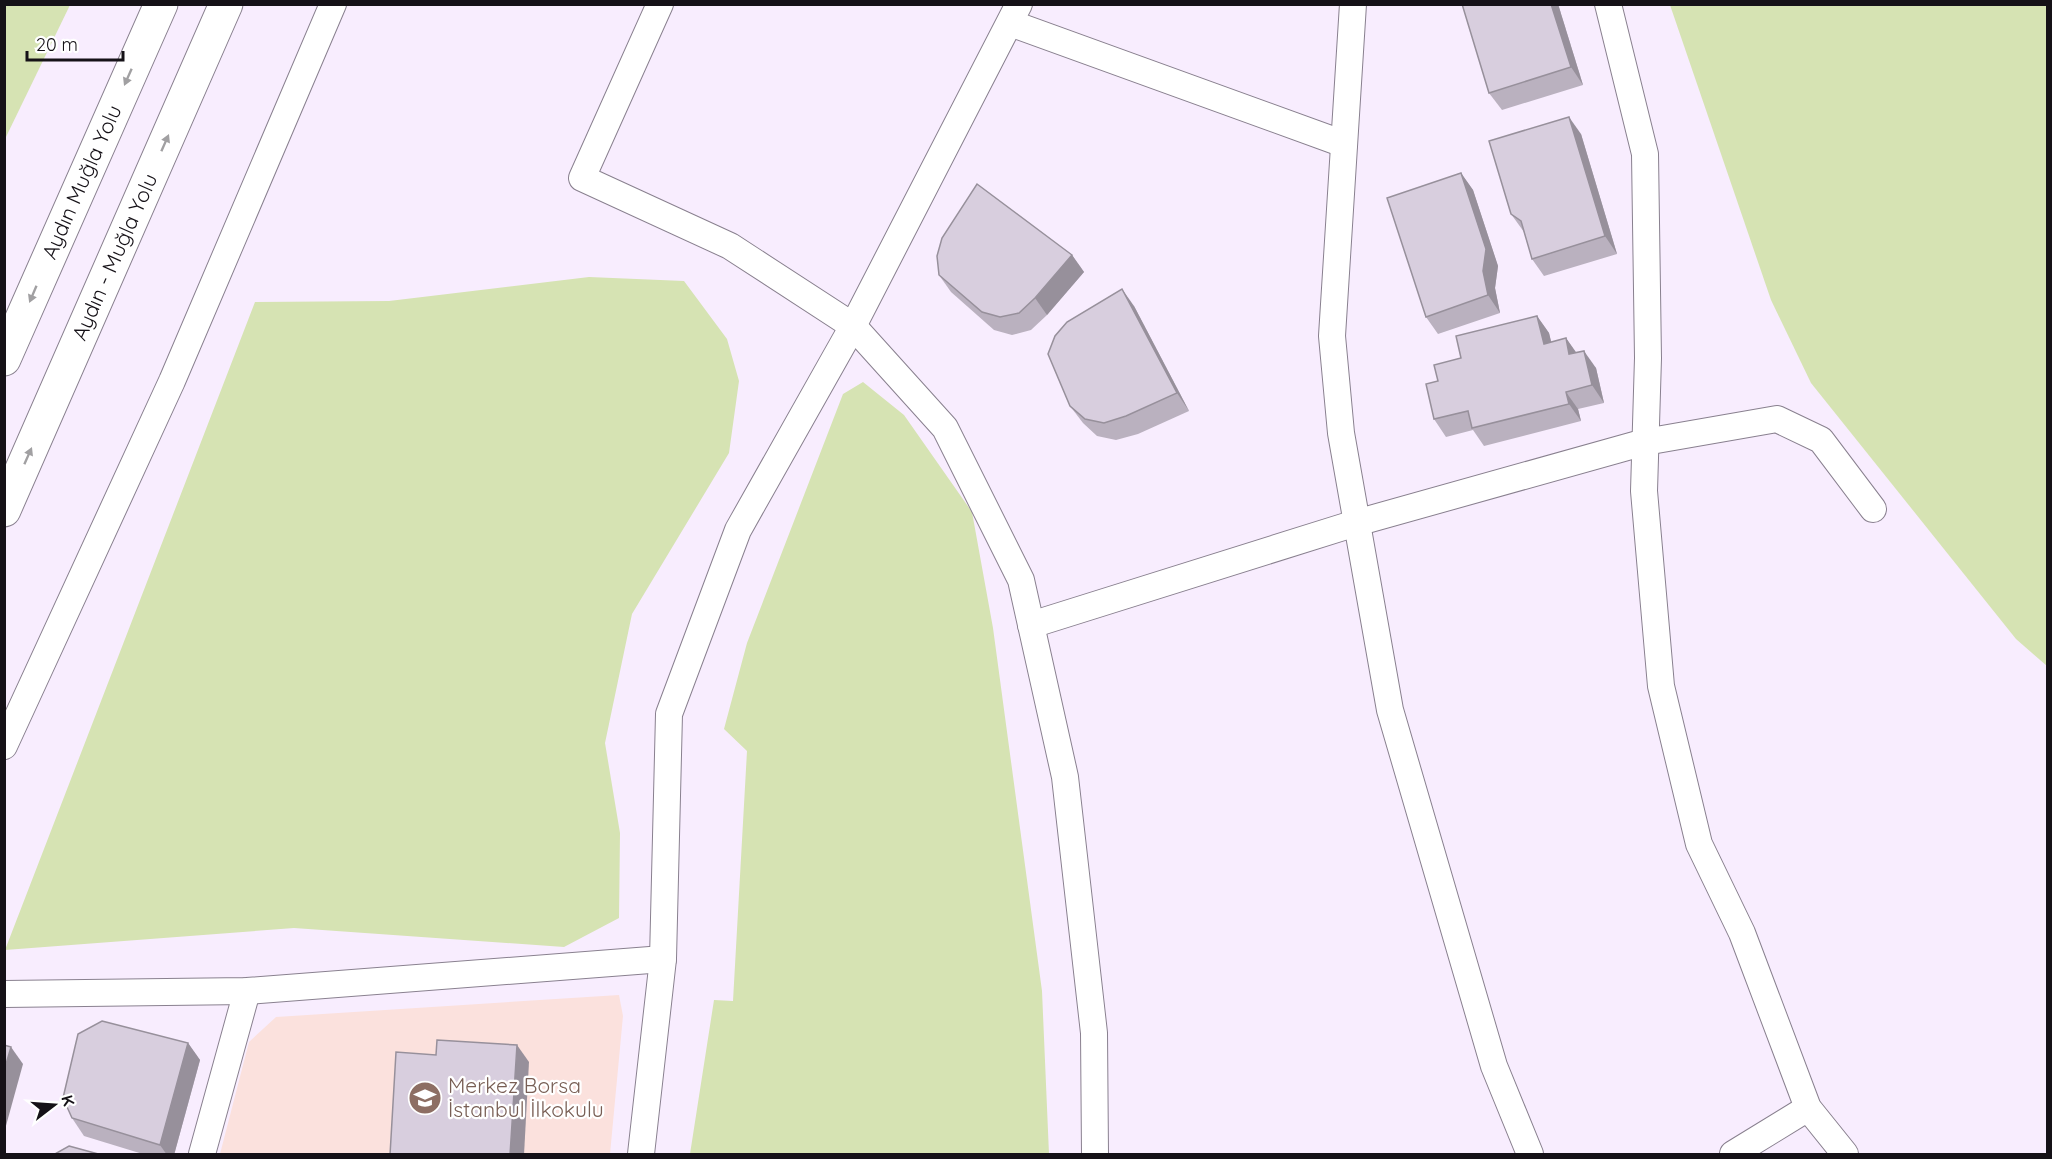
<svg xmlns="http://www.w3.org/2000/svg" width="2052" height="1159" font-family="Quicksand,sans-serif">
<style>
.education{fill:#fbe1dd}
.green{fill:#d6e3b3}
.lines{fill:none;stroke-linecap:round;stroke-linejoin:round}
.street-casing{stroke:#89808f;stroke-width:28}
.highway-casing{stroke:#89808f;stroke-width:35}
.street{stroke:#fff;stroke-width:26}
.highway{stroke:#fff;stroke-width:33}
.wall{fill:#bab1bf}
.shaded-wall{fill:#97909b}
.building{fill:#d8cede;stroke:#97909b;stroke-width:1.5}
.oneway{fill:#a1a0a2}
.labels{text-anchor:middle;stroke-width:4.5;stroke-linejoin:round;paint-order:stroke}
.street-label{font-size:21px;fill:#151117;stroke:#fff}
.education-label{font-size:21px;fill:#785e54;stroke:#fff;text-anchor:start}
</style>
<rect width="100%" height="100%" fill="#f8edfe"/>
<polygon class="education" points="619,995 623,1016 610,1154 220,1154 249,1042 276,1017"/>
<g class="green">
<polygon points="5,4 70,5 5,139 4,5"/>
<polygon points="1670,5 2047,5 2047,666 2016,639 1811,383 1771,300"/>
<polygon points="589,277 684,281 727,339 739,381 729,453 632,614 605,743 620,833 619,918 564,947 294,928 5,950 255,302 389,301"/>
<polygon points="863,382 904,415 972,512 993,628 1042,991 1049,1154 690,1154 714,1000 733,1001 747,751 724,729 747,643 843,394"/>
</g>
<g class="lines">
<defs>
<g id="street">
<polyline points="660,4 582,178 730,246 853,326 945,428 1021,580 1065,777 1094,1033 1095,1154"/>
<polyline points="1353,4 1332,336 1341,433 1390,710 1494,1066 1530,1154"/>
<polyline points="1608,4 1645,154 1648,358 1644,491 1661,686 1699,844 1742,933 1808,1108 1845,1154"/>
<polyline points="1010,23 1344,144"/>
<polyline points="1031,625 1356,523 1645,442 1777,419 1821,440 1873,509"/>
<polyline points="4,746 172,381 333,4"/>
<polyline points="4,994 247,991 663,959"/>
<polyline points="202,1154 247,991"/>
<polyline points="641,1154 663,959 669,714 738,530 853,326 1019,4"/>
<polyline points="1733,1154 1808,1108"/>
</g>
<g id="highway">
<polyline points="4,359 161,4"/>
<polyline points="4,510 226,4"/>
</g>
</defs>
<use href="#street" class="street-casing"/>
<use href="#highway" class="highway-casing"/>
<use href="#street" class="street"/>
<use href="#highway" class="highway"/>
</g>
<g class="wall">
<polygon points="1462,4 1558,4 1583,85 1502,110 1489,93"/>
<polygon points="1581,134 1617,254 1544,276 1532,259 1524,232 1511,214"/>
<polygon points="1461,173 1473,190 1498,266 1495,288 1500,313 1438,334 1426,317"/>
<polygon points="1072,255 1084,272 1047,315 1031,330 1012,335 994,330 951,292 939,275"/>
<polygon points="1134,306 1189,411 1138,434 1116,440 1097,436 1083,423 1070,406"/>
<polygon points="1537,316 1549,333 1551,342 1566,338 1576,353 1596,368 1604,403 1578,409 1581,421 1484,446 1473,430 1446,437 1434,419 1438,381 1461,358"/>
<polygon points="188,1043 200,1060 174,1155 146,1155 84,1136 72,1118"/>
</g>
<g class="shaded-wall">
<polygon points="1551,4 1558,4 1583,85 1571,67"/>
<polygon points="1569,117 1581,134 1617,254 1605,236"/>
<polygon points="1461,173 1473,190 1498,266 1495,288 1500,313 1488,295"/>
<polygon points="1072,255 1084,272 1047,315 1035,298"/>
<polygon points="1122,289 1134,306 1189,411 1177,393"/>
<polygon points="1537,316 1549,333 1556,361 1544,344"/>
<polygon points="1566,338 1578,355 1569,354"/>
<polygon points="1584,351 1596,368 1604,403 1592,385"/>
<polygon points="1566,392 1578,409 1581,421 1569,404"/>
<polygon points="188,1043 200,1060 174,1155 167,1155 160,1145"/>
<polygon points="517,1045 529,1062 524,1155 510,1155"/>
<polygon points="11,1047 23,1064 4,1133 4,1071"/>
</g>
<g class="building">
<polygon points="1462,4 1551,4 1571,67 1489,93"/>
<polygon points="1569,117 1605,236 1532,259 1521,221 1511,214 1489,141"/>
<polygon points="1461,173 1486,249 1483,271 1488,295 1426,317 1387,198"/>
<polygon points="977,184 1072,255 1035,298 1019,313 1000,317 982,312 939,275 937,256 942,238"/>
<polygon points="1122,289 1177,393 1126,416 1104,423 1085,419 1070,406 1048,354 1055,336 1067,322"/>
<polygon points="1537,316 1544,344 1566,338 1569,354 1584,351 1592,385 1566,392 1569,404 1472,428 1468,411 1434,419 1426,384 1438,381 1434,365 1461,358 1456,336"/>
<polygon points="102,1021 188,1043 160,1145 72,1118 63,1098 78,1034"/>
<polygon points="437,1040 517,1045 510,1155 390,1155 396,1052 436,1055"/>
<polygon points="4,1045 11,1047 4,1071"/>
<polygon points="69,1146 102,1155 53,1155"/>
</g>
<defs><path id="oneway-solid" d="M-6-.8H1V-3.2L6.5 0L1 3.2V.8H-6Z" transform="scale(1.5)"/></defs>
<g class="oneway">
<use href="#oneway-solid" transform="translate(128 77) rotate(114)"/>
<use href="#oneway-solid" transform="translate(165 143) rotate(-66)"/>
<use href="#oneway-solid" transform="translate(33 294) rotate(113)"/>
<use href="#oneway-solid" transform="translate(28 456) rotate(-66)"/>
</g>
<defs>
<symbol id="school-disc" viewBox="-11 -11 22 22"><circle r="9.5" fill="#8d6e63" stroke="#fff"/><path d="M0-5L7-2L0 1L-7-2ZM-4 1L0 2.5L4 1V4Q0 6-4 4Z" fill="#fff"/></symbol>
</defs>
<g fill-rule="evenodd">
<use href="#school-disc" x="406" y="1079" width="38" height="38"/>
</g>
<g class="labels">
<g class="street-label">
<text transform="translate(82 182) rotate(-66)" y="7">Aydın Muğla Yolu</text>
<text transform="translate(115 257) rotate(-66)" y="7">Aydın - Muğla Yolu</text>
</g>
<g class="education-label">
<text x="448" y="1093">Merkez Borsa<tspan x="448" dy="24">İstanbul İlkokulu</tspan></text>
</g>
</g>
<rect width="2052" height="1159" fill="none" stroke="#151117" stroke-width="12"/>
<g transform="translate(54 1105) rotate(73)" stroke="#ffffff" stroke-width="4.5" paint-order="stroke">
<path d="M0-4.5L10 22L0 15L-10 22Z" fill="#151117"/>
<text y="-9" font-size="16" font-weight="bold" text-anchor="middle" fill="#151117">K</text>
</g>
<path d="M27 51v9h96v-9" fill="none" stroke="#151117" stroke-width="3"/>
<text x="36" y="51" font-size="18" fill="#151117" stroke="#ffffff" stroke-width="4.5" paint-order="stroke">20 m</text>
</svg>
